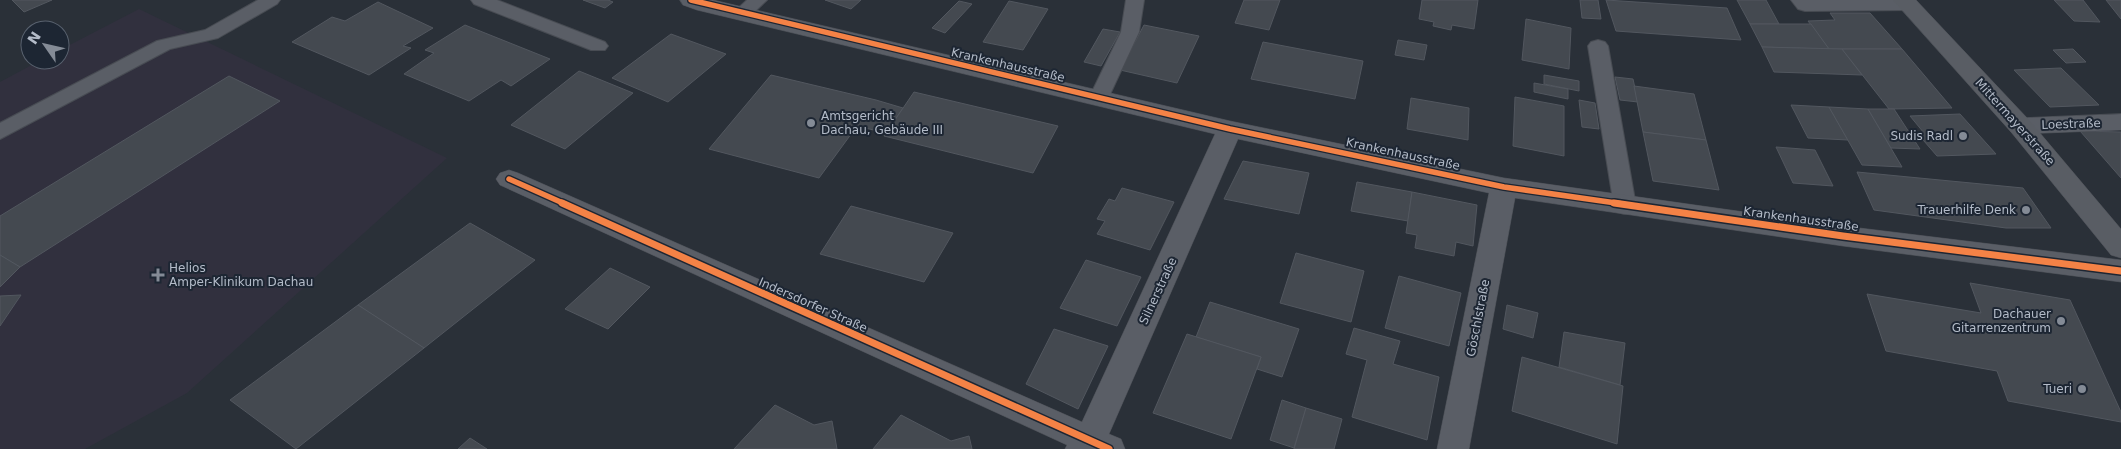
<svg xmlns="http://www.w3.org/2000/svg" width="2121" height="449" font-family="'DejaVu Sans',sans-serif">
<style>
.medical{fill:#31303e}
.building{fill:#444950;stroke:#52575f}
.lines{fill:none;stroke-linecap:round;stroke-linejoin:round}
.service-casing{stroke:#484c53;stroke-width:2}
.minor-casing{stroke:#484c53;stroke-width:1}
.secondary-casing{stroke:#484c53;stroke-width:1}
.service{fill:#5a5e66;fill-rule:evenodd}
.minor{fill:#5a5e66;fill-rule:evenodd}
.secondary{fill:#595d64;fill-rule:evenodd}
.cycleway-far1-casing{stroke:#1d2633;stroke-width:8}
.cycleway-casing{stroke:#1d2633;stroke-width:10}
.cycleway-far1{stroke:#f48246;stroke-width:5.5}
.cycleway{stroke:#f48246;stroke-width:7}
.poi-dot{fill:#848b96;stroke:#1d2633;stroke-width:2}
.labels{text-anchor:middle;stroke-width:4;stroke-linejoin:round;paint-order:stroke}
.street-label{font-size:12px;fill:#b4bcc9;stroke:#1d2633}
.poi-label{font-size:12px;fill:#b4bcc9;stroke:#1d2633;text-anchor:end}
</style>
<rect width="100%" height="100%" fill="#2a3038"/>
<polygon class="medical" points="139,9 447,158 187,393 85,449 0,449 0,82 41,60 60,60 60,50"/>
<g class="building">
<polygon points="12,0 52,0 24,12"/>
<polygon points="583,0 608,0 613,2 605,8"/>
<polygon points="825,0 861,0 851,9"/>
<polygon points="1244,0 1280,0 1269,30 1235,23"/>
<polygon points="1422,0 1478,0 1474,29 1452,25 1451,30 1433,26 1434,22 1419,19"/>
<polygon points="1580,0 1598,0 1601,19 1582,18"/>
<polygon points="1606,0 1727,8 1741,40 1616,31"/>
<polygon points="1737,0 1766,0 1779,24 1750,24"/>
<polygon points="2054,0 2083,0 2100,22 2074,21"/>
<polygon points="2106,0 2121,0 2121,19"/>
<polygon points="959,1 972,4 945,33 932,28"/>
<polygon points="1009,1 1048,9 1023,50 983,42"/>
<polygon points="378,2 433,28 403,46 411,48 369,75 292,42 332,17 345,21"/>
<polygon points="1830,13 1870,13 1902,49 1829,49 1808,21 1835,20"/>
<polygon points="1526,19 1571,28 1569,69 1522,60"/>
<polygon points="1750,24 1811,24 1829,49 1762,47"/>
<polygon points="465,25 550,59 511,86 501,80 469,101 404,74 434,53 425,50"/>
<polygon points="1144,25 1199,36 1177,83 1120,70"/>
<polygon points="1103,29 1120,32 1101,66 1084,62"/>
<polygon points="671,34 726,54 668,102 612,78"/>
<polygon points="1398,40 1427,45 1424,60 1395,55"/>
<polygon points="1263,42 1363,61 1355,99 1251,79"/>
<polygon points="1762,47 1842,49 1862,75 1774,72"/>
<polygon points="1842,49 1902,49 1952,108 1889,109"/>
<polygon points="2073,49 2086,62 2066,63 2053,50"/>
<polygon points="2061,68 2099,105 2050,107 2014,70"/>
<polygon points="579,71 633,93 565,149 511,125"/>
<polygon points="771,75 876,100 903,108 886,133 857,126 819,178 709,149"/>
<polygon points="1544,75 1579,81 1579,91 1544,84"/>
<polygon points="229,76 280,101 20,267 0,255 0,216"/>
<polygon points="1615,77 1633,79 1638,102 1620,100"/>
<polygon points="1534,83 1568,89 1568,99 1534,92"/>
<polygon points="1634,86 1694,94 1706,140 1643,132"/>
<polygon points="914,92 1058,126 1033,173 884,136"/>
<polygon points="1515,97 1564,106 1564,156 1513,146"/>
<polygon points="1411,98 1469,108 1468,140 1407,129"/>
<polygon points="1579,100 1595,103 1599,129 1582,127"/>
<polygon points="1791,105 1829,107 1848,140 1808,138"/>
<polygon points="1829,107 1868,109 1902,167 1862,165"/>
<polygon points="1868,109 1894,109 1920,149 1891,148"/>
<polygon points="1960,114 1996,154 1937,156 1917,133 1924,133 1910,116"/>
<polygon points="2080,131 2121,132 2121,178"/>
<polygon points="1643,132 1706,140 1719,190 1653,181"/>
<polygon points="1776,147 1815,150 1833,186 1793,183"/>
<polygon points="1243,161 1309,173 1299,214 1224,199"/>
<polygon points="1857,172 2023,188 2051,228 2006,228 1874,210"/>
<polygon points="1357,182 1412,192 1408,221 1351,211"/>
<polygon points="1122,188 1174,202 1150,250 1097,234 1105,221 1097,219 1109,199 1115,201"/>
<polygon points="1412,192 1477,205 1473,246 1456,242 1454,256 1415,248 1417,235 1406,233"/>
<polygon points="851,206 953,233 924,282 820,254"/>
<polygon points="470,223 535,260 424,348 358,305"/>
<polygon points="1296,253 1364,271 1351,322 1280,303"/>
<polygon points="0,255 20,267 0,287"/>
<polygon points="1086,260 1141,277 1117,326 1060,308"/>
<polygon points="610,268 650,287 608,329 565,309"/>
<polygon points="1399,276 1461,293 1449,346 1385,328"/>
<polygon points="1970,283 2070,300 2121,412 2121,422 2008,401 1997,371 1886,351 1867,294 1981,313"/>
<polygon points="21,295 0,326 0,296"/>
<polygon points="1210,302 1299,329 1282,377 1257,369 1261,357 1196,337"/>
<polygon points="358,305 424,348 296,449 230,400"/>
<polygon points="1507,305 1538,313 1533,338 1503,329"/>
<polygon points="1354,328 1400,341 1393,364 1439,377 1427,440 1352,417 1367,360 1346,354"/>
<polygon points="1054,329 1108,346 1078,409 1026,384"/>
<polygon points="1564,332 1625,343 1620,385 1559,367"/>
<polygon points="1187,334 1261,357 1231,439 1153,413"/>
<polygon points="1522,357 1623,386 1617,444 1512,411"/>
<polygon points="1282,400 1306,408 1294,448 1270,440"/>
<polygon points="775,405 814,425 832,421 837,449 734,449"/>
<polygon points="1306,408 1342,419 1334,449 1294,449"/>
<polygon points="901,415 951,441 969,436 972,449 873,449"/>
<polygon points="470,438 487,449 458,449"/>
</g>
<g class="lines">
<defs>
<g id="service">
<polygon points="258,0 280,0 277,4 218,38 170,49 0,139 0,123 157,41 205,30"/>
<polygon points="471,0 497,0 605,42 608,46 605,50 591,50 474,4"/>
<polygon points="747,0 767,0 748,18 734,18 732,14"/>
<polygon points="1126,0 1144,0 1139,32 1106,103 1099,104 1092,103 1089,98 1121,32"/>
<polygon points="1791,0 1914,0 1917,4 1915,8 1908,10 1805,11 1798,9"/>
<polygon points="1598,40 1605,42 1608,46 1636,206 1633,212 1625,214 1617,212 1614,206 1588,46 1591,42"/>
</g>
<g id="minor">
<polygon points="680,0 713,0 1230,121 1504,178 1843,226 2121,260 2121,282 1843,246 1515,198 1469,449 1437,449 1489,193 1238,139 1109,434 1121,439 1125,449 1065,449 1067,445 500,185 496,179 500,173 509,170 518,173 1082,422 1215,134 697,10 683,5"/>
<polygon points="2121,114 2121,130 2020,134 2011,132 2007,126 2011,120 2020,118"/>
</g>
<polygon id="secondary" points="1893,0 1916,0 2029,120 2121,229 2121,258 2111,255 2011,132"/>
</defs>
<use href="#service" class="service-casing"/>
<use href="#minor" class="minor-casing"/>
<use href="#secondary" class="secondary-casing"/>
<use href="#service" class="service"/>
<use href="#minor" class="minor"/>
<use href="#secondary" class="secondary"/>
<defs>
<g id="cycleway-far1">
<polyline points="691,0 1230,129 1504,187 1623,204"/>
<polyline points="509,179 565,204"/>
</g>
<g id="cycleway">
<polyline points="562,203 1109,449"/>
<polyline points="1614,203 1843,236 2121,271"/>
</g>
</defs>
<use href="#cycleway-far1" class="cycleway-far1-casing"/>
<use href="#cycleway" class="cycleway-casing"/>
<use href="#cycleway-far1" class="cycleway-far1"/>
<use href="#cycleway" class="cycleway"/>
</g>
<g class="poi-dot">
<circle cx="811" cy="123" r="5"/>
<circle cx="1963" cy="136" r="5"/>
<circle cx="2026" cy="210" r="5"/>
<path d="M155.5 267.5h5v5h5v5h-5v5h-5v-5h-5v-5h5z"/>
<circle cx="2061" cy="321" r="5"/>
<circle cx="2082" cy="389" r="5"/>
</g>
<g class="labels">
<g class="street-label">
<text transform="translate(1008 65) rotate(13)" y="4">Krankenhausstraße</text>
<text transform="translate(2015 122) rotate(48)" y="4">Mittermayerstraße</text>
<text transform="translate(2071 124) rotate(-2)" y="4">Loestraße</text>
<text transform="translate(1403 154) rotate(12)" y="4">Krankenhausstraße</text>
<text transform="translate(1801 219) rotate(8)" y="4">Krankenhausstraße</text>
<text transform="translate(1158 291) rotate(-65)" y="4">Silnerstraße</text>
<text transform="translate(813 305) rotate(24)" y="4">Indersdorfer Straße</text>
<text transform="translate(1478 318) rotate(-79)" y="4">Göschlstraße</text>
</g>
<g class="poi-label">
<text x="821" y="120" text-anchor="start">Amtsgericht<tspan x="821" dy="14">Dachau, Gebäude III</tspan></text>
<text x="1953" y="140">Sudis Radl</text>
<text x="2016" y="214">Trauerhilfe Denk</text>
<text x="169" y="272" text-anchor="start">Helios<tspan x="169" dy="14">Amper-Klinikum Dachau</tspan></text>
<text x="2051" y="318">Dachauer<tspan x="2051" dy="14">Gitarrenzentrum</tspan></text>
<text x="2072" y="393">Tueri</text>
</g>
</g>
<g transform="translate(45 45) rotate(304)"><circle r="24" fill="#1d2633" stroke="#59626f"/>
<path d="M0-4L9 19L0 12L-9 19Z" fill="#848b96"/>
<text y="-8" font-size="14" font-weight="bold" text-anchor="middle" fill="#b4bcc9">N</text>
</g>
</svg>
